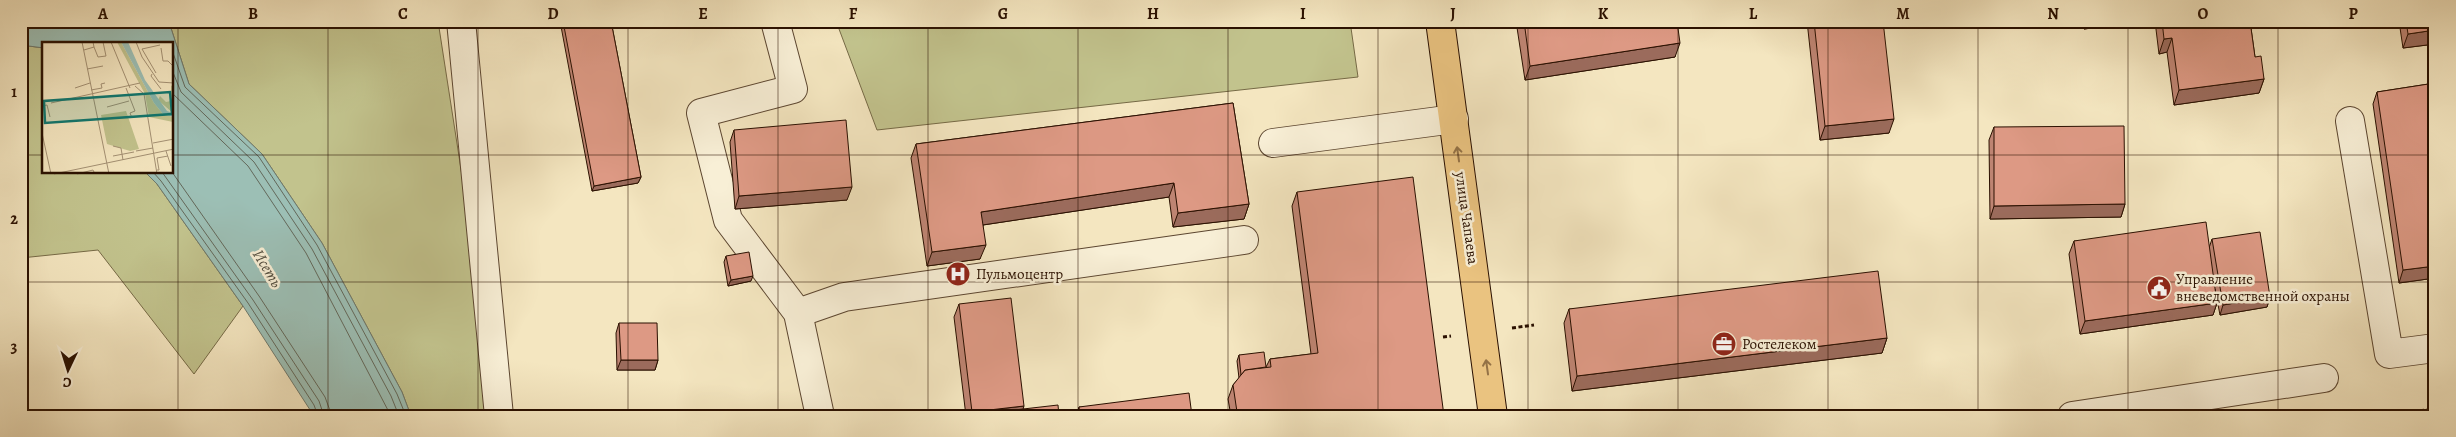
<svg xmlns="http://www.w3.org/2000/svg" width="2456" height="437" font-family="Alegreya,serif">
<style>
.green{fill:#c2c38d;stroke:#766a46}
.water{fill:#9cbfb5;stroke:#6e796d}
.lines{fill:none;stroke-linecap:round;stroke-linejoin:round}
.shore{stroke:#63685a;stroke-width:1}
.minor-casing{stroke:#5c4630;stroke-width:30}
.major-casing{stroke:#2a1000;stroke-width:30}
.path{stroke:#2a1000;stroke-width:3;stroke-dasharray:4 2.5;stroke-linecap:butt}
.minor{stroke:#f8efd6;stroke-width:28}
.major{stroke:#eac380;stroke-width:28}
.wall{fill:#be8472;stroke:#2a1000}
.shaded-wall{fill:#9b6b5c;stroke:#2a1000}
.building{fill:#dd9984;stroke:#2a1000}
.oneway{stroke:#947246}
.grid{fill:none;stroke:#2a1000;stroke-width:1;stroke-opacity:0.55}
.labels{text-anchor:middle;stroke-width:5;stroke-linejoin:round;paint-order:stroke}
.street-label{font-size:15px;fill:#2a1000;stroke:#f8efd6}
.poi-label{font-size:15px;fill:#2a1000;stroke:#f8efd6;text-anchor:start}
.water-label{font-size:16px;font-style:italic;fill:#524d3f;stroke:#f8efd6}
.inset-road{fill:none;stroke:#a39073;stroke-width:1}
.view{fill:#0f766e;fill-opacity:0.15;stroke:#0f766e;stroke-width:2.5}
.inset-edge{fill:none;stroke:#2a1000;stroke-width:2.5}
.neatline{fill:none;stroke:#2a1000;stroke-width:2}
.grid-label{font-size:16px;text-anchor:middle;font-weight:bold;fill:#2a1000}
</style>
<rect width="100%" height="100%" fill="#f4e6c0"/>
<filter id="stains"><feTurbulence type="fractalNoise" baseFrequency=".004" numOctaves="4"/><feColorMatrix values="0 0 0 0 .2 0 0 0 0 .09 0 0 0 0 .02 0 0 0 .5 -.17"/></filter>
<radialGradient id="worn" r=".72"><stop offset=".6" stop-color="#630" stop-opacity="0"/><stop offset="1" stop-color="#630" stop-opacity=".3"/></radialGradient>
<g class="green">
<polygon points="161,21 438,21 467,208 486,416 411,416 402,392 322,243 262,154 189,84 170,25"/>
<polygon points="836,21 1350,21 1358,77 877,130"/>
<polygon points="21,45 44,48 44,172 146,173 157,184 243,306 194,374 98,250 21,258"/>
</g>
<polygon class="water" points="21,21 161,21 170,25 189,84 262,154 322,243 402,392 411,416 314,416 243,306 157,184 146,173 172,172 172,44 44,44 44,48 21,45"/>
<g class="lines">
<g class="shore">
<polyline points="172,50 185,87 259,157 317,245 397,394 406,416"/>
<polyline points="172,70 181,92 254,162 312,249 391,396 399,416"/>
<polyline points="172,93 248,166 306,253 391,416"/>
<polyline points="153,172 161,181 248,303 314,405 318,416"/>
<polyline points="162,172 253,300 319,401 324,416"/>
<polyline points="172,172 259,296 325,397 332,416"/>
</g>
<defs>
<g id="minor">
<polyline points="461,21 499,416"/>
<polyline points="775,21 793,89 701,113 728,220 798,313 820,416"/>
<polyline points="2350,121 2389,354 2435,348"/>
<polyline points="1273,143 1454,119"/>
<polyline points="798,313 844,297 1244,240"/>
<polyline points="2072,416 2324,378"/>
</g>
<polyline id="major" points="1440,21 1493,416"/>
</defs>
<use href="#minor" class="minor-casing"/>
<use href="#major" class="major-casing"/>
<g class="path">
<polyline points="1512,328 1534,325"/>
<polyline points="1443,337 1451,336"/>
<polyline points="2375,416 2435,409"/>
</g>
<use href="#minor" class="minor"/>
<use href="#major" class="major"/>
</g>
<g class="wall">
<polygon points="560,21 611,21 641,177 638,183 592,191"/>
<polygon points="1516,21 1677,21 1675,57 1525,80"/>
<polygon points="1807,21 1883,21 1889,133 1820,140"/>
<polygon points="2083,21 2124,21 2123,24 2084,29"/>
<polygon points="2155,21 2250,21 2255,57 2264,79 2259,93 2174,105 2167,52 2159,54"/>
<polygon points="2399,21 2435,21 2435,44 2403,48"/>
<polygon points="2435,83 2435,278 2399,283 2373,104 2377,92"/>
<polygon points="1233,103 1249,204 1244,219 1173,227 1169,197 983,225 980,259 927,266 911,158 916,144"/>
<polygon points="1994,127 2125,204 2121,217 1990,219 1989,140"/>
<polygon points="734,130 847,200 735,209 730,142"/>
<polygon points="1297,192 1444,416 1231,416 1228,399 1233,385 1239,378 1237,361 1239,355 1266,367 1270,359 1311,354 1292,206"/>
<polygon points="2212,239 2270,297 2267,307 2220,315 2215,289 2217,303 2213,315 2080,334 2069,254 2074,241 2209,248"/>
<polygon points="726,256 751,281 728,286 724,262"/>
<polygon points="959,304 1023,409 1059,416 966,416 954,317"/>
<polygon points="1569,309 1887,338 1882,353 1572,391 1564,323"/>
<polygon points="619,323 658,360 655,370 617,370 616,333"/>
<polygon points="1079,407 1192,416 1076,416"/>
</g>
<g class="shaded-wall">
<polygon points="2087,21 2124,21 2123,24 2084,29"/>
<polygon points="2435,30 2435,44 2403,48 2408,34"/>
<polygon points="2172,38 2167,52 2159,54 2164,39"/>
<polygon points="1680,43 1675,57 1525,80 1530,66"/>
<polygon points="2264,79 2259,93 2174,105 2179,90"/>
<polygon points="1894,119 1889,133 1820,140 1825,126"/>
<polygon points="641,177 638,183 592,191 594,186"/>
<polygon points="1174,183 1169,197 976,226 981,212"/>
<polygon points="852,187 847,200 735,209 739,196"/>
<polygon points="1249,204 1244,219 1173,227 1178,213"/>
<polygon points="2125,204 2121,217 1990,219 1994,206"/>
<polygon points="986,245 980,259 927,266 932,252"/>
<polygon points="2435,266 2435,278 2399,283 2403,270"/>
<polygon points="753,276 751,281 728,286 731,280"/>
<polygon points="2270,297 2267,307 2220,315 2223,305"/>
<polygon points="2217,303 2213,315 2080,334 2085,321"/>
<polygon points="1887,338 1882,353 1572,391 1577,376"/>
<polygon points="621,360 658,360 655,370 617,370"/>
<polygon points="1024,406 1021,416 971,415 972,412"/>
</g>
<g class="building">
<polygon points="563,21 611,21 641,177 594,186"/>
<polygon points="1524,21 1677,21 1680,43 1530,66"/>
<polygon points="1814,21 1883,21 1894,119 1825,126"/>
<polygon points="2162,21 2250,21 2255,57 2261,56 2264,79 2179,90 2172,38 2164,39"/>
<polygon points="2406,21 2435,21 2435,30 2408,34"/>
<polygon points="2435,83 2435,266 2403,270 2377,92"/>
<polygon points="1233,103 1249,204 1178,213 1174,183 981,212 986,245 932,252 916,144"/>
<polygon points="846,120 852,187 739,196 734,130"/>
<polygon points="2124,126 2125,204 1994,206 1994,127"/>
<polygon points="1413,177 1444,416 1243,416 1237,412 1233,385 1245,370 1271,367 1270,359 1318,353 1297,192"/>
<polygon points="2206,222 2217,303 2085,321 2074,241"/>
<polygon points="2260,232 2270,297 2223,305 2212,239"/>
<polygon points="749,252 753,276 731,280 726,256"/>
<polygon points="1878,271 1887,338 1577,376 1569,309"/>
<polygon points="1011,298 1024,406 972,412 959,304"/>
<polygon points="619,323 657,323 658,360 621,360"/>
<polygon points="1264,352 1266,367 1245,370 1241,375 1239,355"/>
<polygon points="1189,393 1192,416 1080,416 1079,407"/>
<polygon points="1058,405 1059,416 971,416 971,415"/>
</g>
<defs><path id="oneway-shaft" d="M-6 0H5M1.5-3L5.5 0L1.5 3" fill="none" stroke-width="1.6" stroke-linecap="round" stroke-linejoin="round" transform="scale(1.25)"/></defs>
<g class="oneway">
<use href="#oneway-shaft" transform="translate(1458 154) rotate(-98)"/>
<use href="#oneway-shaft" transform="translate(1487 367) rotate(-98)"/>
</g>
<path class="grid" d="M178 21V416M328 21V416M478 21V416M628 21V416M778 21V416M928 21V416M1078 21V416M1228 21V416M1378 21V416M1528 21V416M1678 21V416M1828 21V416M1978 21V416M2128 21V416M2278 21V416M21 155H44M172 155H2435M21 282H2435"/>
<defs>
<symbol id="hospital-disc" viewBox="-11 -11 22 22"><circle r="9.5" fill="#8f2418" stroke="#f8efd6"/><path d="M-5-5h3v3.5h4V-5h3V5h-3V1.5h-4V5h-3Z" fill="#fff"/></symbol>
<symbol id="civic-disc" viewBox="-11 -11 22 22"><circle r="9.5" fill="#8f2418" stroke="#f8efd6"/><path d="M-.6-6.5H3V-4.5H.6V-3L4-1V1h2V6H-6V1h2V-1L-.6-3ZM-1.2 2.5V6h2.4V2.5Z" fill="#fff"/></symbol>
<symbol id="office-disc" viewBox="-11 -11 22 22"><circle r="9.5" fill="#8f2418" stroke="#f8efd6"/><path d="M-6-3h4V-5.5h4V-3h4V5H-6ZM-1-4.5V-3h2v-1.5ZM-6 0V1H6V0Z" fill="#fff"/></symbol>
</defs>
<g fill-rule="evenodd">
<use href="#hospital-disc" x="944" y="260" width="28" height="28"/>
<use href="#civic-disc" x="2145" y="274" width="28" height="28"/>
<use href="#office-disc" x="1710" y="330" width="28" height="28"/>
</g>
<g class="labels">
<g class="street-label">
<text transform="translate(1467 218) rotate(82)" y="5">улица Чапаева</text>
</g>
<g class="poi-label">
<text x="976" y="279">Пульмоцентр</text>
<text x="2176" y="284">Управление<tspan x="2176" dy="17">вневедомственной охраны</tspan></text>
<text x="1742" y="349">Ростелеком</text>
</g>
<g class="water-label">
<text transform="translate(268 268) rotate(59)" y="6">Исеть</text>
</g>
</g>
<g transform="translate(42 42)">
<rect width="131" height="131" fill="#f4e6c0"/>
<path d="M75 0H79L112 61 121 72 131 75V80L107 75 103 52ZM131 43 130 46 131 71 116 58 118 54 124 60 129 59V44ZM84 69 97 107 88 109 65 102 59 73Z" fill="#c2c38d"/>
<path d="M79 0H86L103 38 125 69 131 71V75L121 72 112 61Z" fill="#9cbfb5"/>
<path class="inset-road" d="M40 0 67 132M69 0 88 46M94 0 100 15 117 40 132 41M52 5 56 15 64 14 61 0M119 6 121 19H126L132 25M100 7 114 31M100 7 118 3M42 8 52 5 51 0M45 27 61 24M110 32 109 34 119 47M93 44 102 52 115 132M33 46 48 41M84 46 93 69 88 71 90 76M49 48 60 46 59 42 63 41M9 61 98 41M0 64 5 63 8 75M65 65 87 59M0 91 9 132M111 101 132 97M71 104 79 106 81 118M94 109 111 106M124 109 129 124M71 114 92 110M115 128H117L115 116 126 114M12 132 132 107M35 132 51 128 53 132"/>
<path class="view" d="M128 50 130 72 3 81 2 59Z"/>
<rect width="131" height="131" class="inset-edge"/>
</g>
<rect width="2456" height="437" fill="none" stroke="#f4e6c0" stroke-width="55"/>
<g transform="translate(68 370) rotate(184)" stroke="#f8efd6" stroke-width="4" paint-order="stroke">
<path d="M0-4L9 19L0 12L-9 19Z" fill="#2a1000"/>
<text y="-8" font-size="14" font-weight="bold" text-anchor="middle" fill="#2a1000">С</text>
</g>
<rect x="28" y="28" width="2400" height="382" class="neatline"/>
<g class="grid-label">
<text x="103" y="19">A</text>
<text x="253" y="19">B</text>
<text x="403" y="19">C</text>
<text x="553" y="19">D</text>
<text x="703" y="19">E</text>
<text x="853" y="19">F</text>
<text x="1003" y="19">G</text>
<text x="1153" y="19">H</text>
<text x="1303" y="19">I</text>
<text x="1453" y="19">J</text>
<text x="1603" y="19">K</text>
<text x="1753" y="19">L</text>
<text x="1903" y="19">M</text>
<text x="2053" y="19">N</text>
<text x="2203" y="19">O</text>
<text x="2353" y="19">P</text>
<text x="14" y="97">1</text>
<text x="14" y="224">2</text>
<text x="14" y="352">3</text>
</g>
<rect width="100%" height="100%" filter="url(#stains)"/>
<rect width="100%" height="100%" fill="url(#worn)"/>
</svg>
